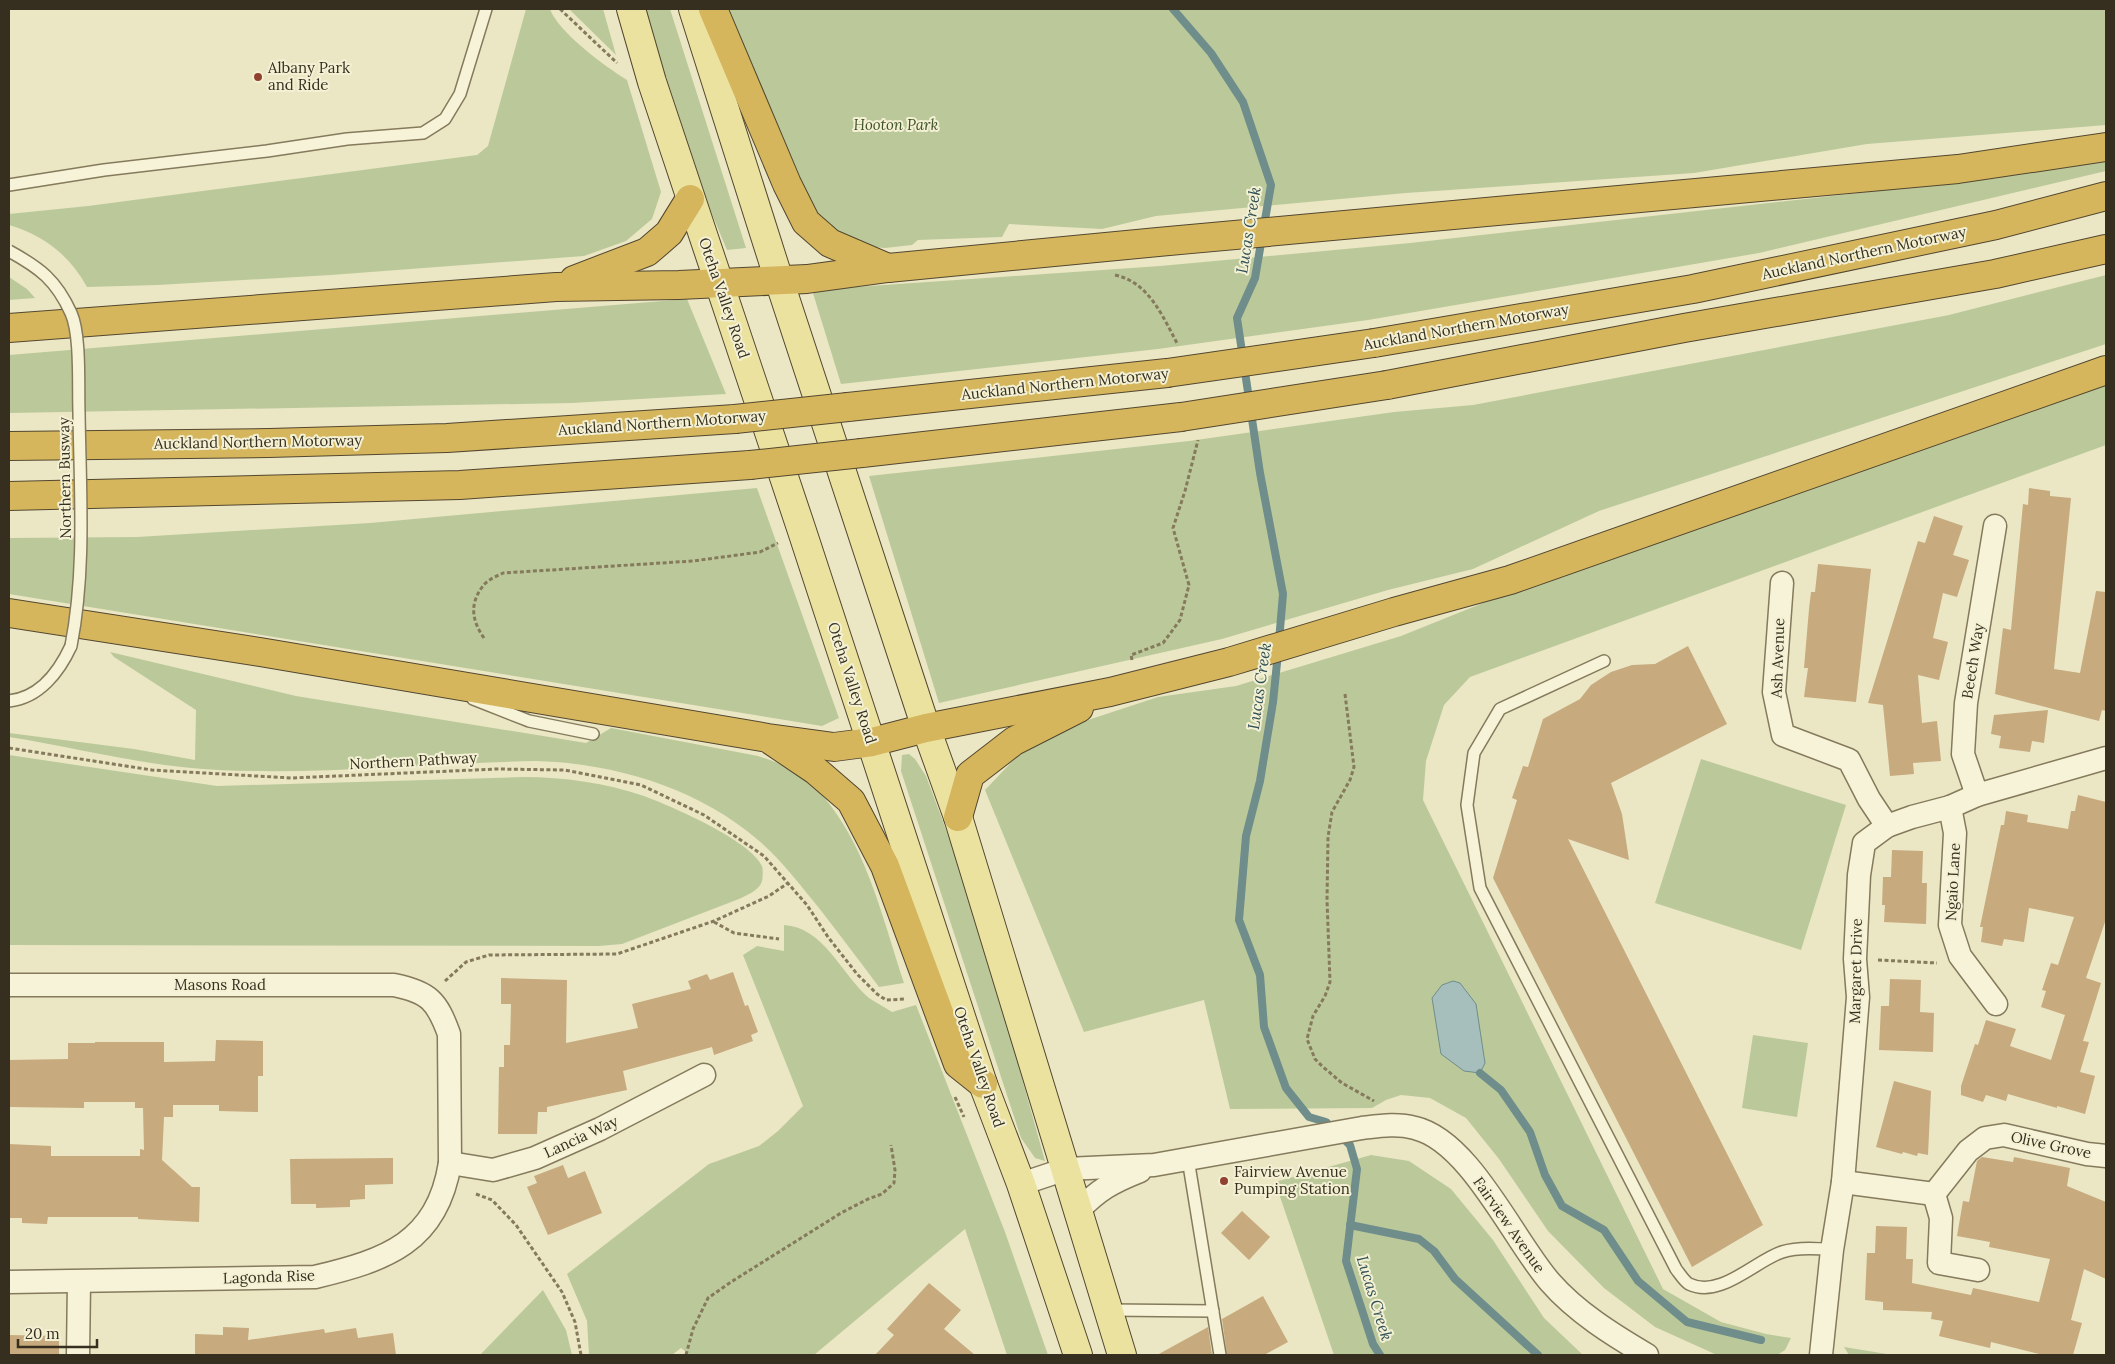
<svg xmlns="http://www.w3.org/2000/svg" width="2115" height="1364" font-family="Lora,serif">
<style>
.green{fill:#bbc99a}
.water{fill:#a7bfbc;stroke:#6e8d8b}
.lines{fill:none;stroke-linecap:round;stroke-linejoin:round}
.stream{stroke:#6e8d8b;stroke-width:8}
.building{fill:#c7aa7e}
.lane-casing{stroke:#857a5c;stroke-width:14}
.street-casing{stroke:#857a5c;stroke-width:25}
.primary-casing{stroke:#534730;stroke-width:30}
.highway-casing{stroke:#534730;stroke-width:30}
.path{stroke:#857a5c;stroke-width:3;stroke-dasharray:4 2.5;stroke-linecap:butt}
.lane{stroke:#f7f3d8;stroke-width:11}
.street{stroke:#f7f3d8;stroke-width:22}
.primary{stroke:#ece2a0;stroke-width:28}
.highway{stroke:#d5b65c;stroke-width:28}
.lane-bridge-casing{stroke:#857a5c;stroke-width:14;stroke-linecap:butt}
.highway-bridge-casing{stroke:#534730;stroke-width:30;stroke-linecap:butt}
.lane-bridge{stroke:#f7f3d8;stroke-width:11}
.highway-bridge{stroke:#d5b65c;stroke-width:28}
.poi-dot{fill:#904130;stroke:#f3f0d4;stroke-width:2}
.labels{text-anchor:middle;stroke-width:4;stroke-linejoin:round;paint-order:stroke}
.poi-label{font-size:15px;fill:#362f1f;stroke:#f3f0d4;text-anchor:start}
.park-label{font-size:15px;font-style:italic;fill:#3f5127;stroke:#f3f0d4}
.street-label{font-size:15px;fill:#362f1f;stroke:#f3f0d4}
.water-label{font-size:16px;font-style:italic;fill:#305055;stroke:#f3f0d4}
</style>
<rect width="100%" height="100%" fill="#ebe7c5"/>
<g class="green">
<path d="M526 9H550C558 32 606 67 627 80L661 192 652 219 626 241 584 256 331 275 158 285 87 287C70 256 44 235 9 225V214L88 206 477 155 488 146Z"/>
<polygon points="569,9 603,9 616,55"/>
<polygon points="644,9 670,9 746,248 727,250 691,164"/>
<polygon points="720,9 2106,9 2106,125 1867,144 1694,173 1406,193 1156,216 1102,229 1009,224 1002,237 918,240 912,245 885,248 859,246 820,225"/>
<polygon points="2106,159 2106,171 1759,253 1368,320 1158,349 841,384 812,290 1160,266 1410,243 1993,178"/>
<polygon points="2106,275 2106,344 1599,511 1473,569 1388,590 1222,639 939,703 869,476 1189,441 1394,412 1473,405 1949,315"/>
<polygon points="9,277 27,289 35,298 9,300"/>
<polygon points="687,299 726,394 572,403 9,413 9,355"/>
<polygon points="2106,381 2106,445 1470,677 1444,705 1426,761 1423,800 1663,1289 1721,1322 1766,1334 1791,1338 1785,1350 1777,1355 1717,1355 1655,1327 1604,1288 1548,1231 1499,1159 1466,1118 1430,1098 1401,1095 1386,1100 1372,1108 1230,1109 1204,1000 1084,1032 985,790 1025,748 1088,720 1158,697 1236,686 1401,636 1498,597"/>
<polygon points="757,488 839,718 822,726 9,594 9,538 137,537 370,523"/>
<path d="M110 652 296 696 586 743 611 728 758 756C776 762 799 770 812 784 865 837 881 914 904 983L879 987C859 960 839 934 819 908 800 885 781 859 758 840 698 788 614 763 536 761 430 763 324 775 218 770 148 767 78 748 9 737V733L134 749 195 760 196 710 114 657Z"/>
<polygon points="909,754 915,759 926,776 972,899 1045,1161 1035,1158 1021,1138 901,771 902,755"/>
<path d="M9 755 217 786 524 777C564 777 606 783 644 796 671 806 750 840 762 866 763 869 763 877 762 881 760 890 747 895 739 899L622 944 599 946 9 945Z"/>
<polygon points="1701,759 1846,805 1801,950 1655,903"/>
<path d="M784 925C824 927 841 974 869 998 876 1003 885 1007 892 1012L916 1005 1005 1232 1048 1355H1007L965 1229 814 1355H690L681 1348 672 1355H589L587 1321 567 1274 709 1164 759 1146 778 1131 803 1106 743 955 757 946 784 951Z"/>
<polygon points="1753,1035 1808,1043 1797,1117 1742,1108"/>
<polygon points="1371,1155 1409,1161 1451,1189 1493,1240 1544,1318 1583,1355 1334,1355 1275,1182"/>
<polygon points="543,1290 566,1330 572,1355 480,1355"/>
<polygon points="1844,1347 1893,1355 1849,1355"/>
</g>
<polygon class="water" points="1453,981 1460,983 1476,1004 1485,1063 1480,1073 1464,1071 1441,1054 1432,998 1442,985"/>
<g class="lines">
<g class="stream">
<polyline points="1173,9 1211,53 1243,102 1271,185 1255,278 1237,318 1260,473 1283,594 1279,641"/>
<polyline points="1278,653 1273,702 1260,781 1246,836 1239,920 1260,975 1264,1027 1286,1088 1309,1117 1326,1122 1350,1145 1357,1169 1346,1261 1373,1344 1380,1355"/>
<polyline points="1480,1073 1501,1090 1530,1132 1545,1175 1562,1206 1604,1230 1638,1281 1687,1322 1761,1340"/>
<polyline points="1350,1225 1419,1239 1434,1251 1455,1279 1538,1355"/>
</g>
</g>
<g class="building">
<polygon points="2029,488 2050,491 2050,496 2071,498 2054,669 2080,673 2096,591 2106,592 2106,711 2102,710 2099,721 1995,694 2003,628 2011,630 2023,504 2028,505"/>
<polygon points="1934,516 1963,526 1953,555 1969,560 1957,597 1943,593 1933,638 1948,642 1939,680 1918,675 1922,723 1937,721 1941,761 1913,763 1914,774 1890,776 1883,705 1868,703 1918,541 1925,543"/>
<polygon points="1818,564 1871,569 1856,702 1804,697 1808,668 1804,668 1809,609 1811,592 1815,592"/>
<polygon points="1688,646 1727,724 1611,783 1622,814 1629,860 1568,839 1763,1225 1692,1267 1493,878 1517,800 1512,798 1523,766 1528,767 1543,719 1580,699 1591,685 1611,672 1632,665 1655,664"/>
<polygon points="2048,710 2044,743 2032,741 2030,752 1999,748 2001,736 1991,734 1994,715"/>
<polygon points="2078,795 2106,802 2106,919 2086,978 2101,983 2083,1041 2089,1042 2080,1072 2095,1076 2085,1114 2057,1106 2057,1108 2008,1094 2006,1101 1986,1095 1983,1102 1961,1095 1961,1086 1975,1044 1978,1045 1986,1020 2016,1029 2010,1046 2051,1060 2065,1015 2041,1007 2046,991 2042,990 2051,963 2058,965 2074,917 2029,908 2024,942 2004,939 2002,946 1981,942 1983,927 1980,927 2001,825 2004,825 2006,811 2028,815 2027,822 2068,829 2071,811 2075,811"/>
<polygon points="1892,850 1923,851 1922,883 1927,883 1926,924 1884,922 1885,905 1882,905 1883,877 1891,877"/>
<polygon points="733,972 745,1006 748,1005 758,1032 751,1035 753,1041 714,1055 712,1047 623,1071 627,1090 547,1107 547,1112 538,1112 537,1134 498,1134 499,1067 504,1067 504,1045 510,1045 511,1004 501,1004 501,978 567,980 566,1043 638,1028 632,1004 691,989 688,981 707,974 710,980"/>
<polygon points="1890,979 1921,980 1920,1012 1934,1013 1933,1052 1879,1050 1881,1006 1889,1006"/>
<polygon points="216,1040 263,1041 263,1076 258,1076 258,1112 219,1111 219,1105 173,1105 173,1117 164,1117 162,1160 192,1187 200,1187 199,1222 138,1219 138,1217 48,1217 47,1224 22,1223 22,1218 9,1218 9,1144 51,1146 51,1156 140,1156 140,1149 144,1150 143,1108 135,1108 135,1102 84,1102 84,1108 9,1107 9,1060 68,1059 68,1043 95,1043 95,1042 164,1042 164,1062 215,1061"/>
<polygon points="1894,1081 1931,1091 1928,1155 1918,1153 1917,1156 1903,1152 1902,1154 1876,1147"/>
<polygon points="1982,1157 2013,1162 2014,1157 2070,1168 2067,1186 2106,1202 2106,1279 2084,1269 2071,1320 2082,1323 2073,1355 2043,1355 1991,1342 1990,1348 1943,1337 1939,1336 1943,1321 1931,1319 1932,1312 1883,1310 1883,1302 1865,1300 1867,1253 1875,1253 1876,1226 1907,1227 1906,1259 1913,1259 1912,1283 1971,1295 1973,1288 2039,1302 2050,1259 1989,1247 1990,1242 1957,1236 1963,1201 1969,1202 1977,1161"/>
<polygon points="393,1158 393,1184 365,1185 365,1199 350,1200 350,1207 316,1208 316,1204 291,1204 290,1159"/>
<polygon points="563,1165 568,1178 585,1171 602,1213 548,1235 527,1187 537,1183 534,1176"/>
<polygon points="1242,1211 1270,1237 1249,1260 1221,1233"/>
<polygon points="929,1283 961,1310 944,1329 975,1355 875,1355 894,1335 887,1329"/>
<polygon points="1263,1296 1288,1342 1264,1355 1227,1355 1222,1319"/>
<polygon points="223,1327 249,1328 248,1340 324,1329 325,1333 356,1328 358,1338 393,1333 396,1355 195,1355 195,1334 223,1335"/>
<polygon points="1208,1327 1212,1355 1157,1355"/>
<polygon points="9,1335 59,1336 59,1355 9,1355"/>
</g>
<g class="lines">
<defs>
<g id="lane">
<polyline points="9,185 104,170 267,151 347,139 423,133 445,119 460,94 486,9"/>
<path d="M1604 661 1500 709 1474 753 1467 805 1480 888 1676 1269C1680 1274 1684 1281 1689 1284 1720 1299 1755 1261 1782 1252 1798 1247 1815 1248 1832 1250"/>
<polyline points="473,699 529,721 593,734"/>
<path d="M9 701C39 698 59 672 71 646"/>
<polyline points="1188,1159 1220,1355"/>
<polyline points="1109,1310 1213,1311"/>
</g>
<g id="street">
<polyline points="1782,583 1774,692 1783,735 1849,760 1869,799 1887,826"/>
<polyline points="1977,795 1963,754 1966,703 1995,526"/>
<polyline points="1950,807 1955,833 1950,925 1960,956 1996,1004"/>
<path d="M9 985H394C429 992 437 1001 449 1034L450 1163C437 1243 386 1260 315 1277L9 1282"/>
<polyline points="450,1163 493,1170 535,1158 600,1129 704,1075"/>
<polyline points="1843,1182 1934,1194 1968,1151 1985,1138 2004,1135 2087,1154 2106,1156"/>
<path d="M1021 1184 1066 1169 1154 1165 1362 1128C1379 1126 1397 1123 1415 1128 1470 1141 1514 1241 1550 1282 1576 1312 1613 1335 1647 1355"/>
<polyline points="1934,1194 1941,1218 1939,1263 1978,1270"/>
<path d="M1078 1211C1098 1190 1112 1182 1140 1171"/>
<polyline points="78,1355 79,1282"/>
<polyline points="1821,1355 1832,1250 1843,1182 1858,997 1855,959 1859,875 1864,843 1887,826 1912,817 1950,807 1977,795 2106,758"/>
</g>
<g id="primary">
<polyline points="631,9 652,82 802,531 983,1084 1021,1184 1078,1355"/>
<polyline points="693,9 779,280 926,728 958,817 1122,1355"/>
</g>
<g id="highway">
<polyline points="713,9 787,184 806,222 830,243 888,268"/>
<polyline points="574,280 647,252 669,233 690,199"/>
<polyline points="9,328 556,287 679,285 807,279 888,268 1158,242 1958,169 2106,147"/>
<polyline points="1374,343 1693,289 1996,225 2106,196"/>
<polyline points="1387,385 1684,328 1995,274 2106,249"/>
<polyline points="848,407 1167,373"/>
<polyline points="9,446 269,443 447,438 735,419"/>
<polyline points="862,453 1181,417"/>
<polyline points="9,496 460,485 750,465"/>
<polyline points="9,613 260,652 768,738 834,747 872,742 926,728 1110,692 1229,662 1394,612 1510,580 2106,370"/>
<polyline points="772,741 815,770 851,801 885,866 958,1064 983,1084"/>
<polyline points="958,817 970,775 1014,741 1079,708"/>
</g>
</defs>
<use href="#lane" class="lane-casing"/>
<use href="#street" class="street-casing"/>
<use href="#primary" class="primary-casing"/>
<use href="#highway" class="highway-casing"/>
<g class="path">
<polyline points="560,9 617,63"/>
<path d="M1115 275C1149 282 1163 317 1178 345"/>
<path d="M484 638C472 621 469 604 483 586 487 580 497 576 503 573L693 561 760 552 778 543"/>
<polyline points="1132,660 1131,655 1163,643 1180,620 1189,585 1173,528 1185,491 1198,440"/>
<polyline points="1345,694 1354,767 1350,780 1332,812 1328,837 1327,900 1330,982 1325,996 1313,1016 1307,1039 1315,1059 1322,1066 1342,1083 1374,1101"/>
<polyline points="9,748 152,770 291,778 497,769 565,770 641,785 704,815 764,856 807,905 828,937 857,974 877,994 886,1000 906,999"/>
<polyline points="714,922 734,933 779,939"/>
<polyline points="1878,960 1937,963"/>
<polyline points="445,981 466,962 489,955 617,954 714,921 769,896 788,883"/>
<polyline points="955,1097 964,1117"/>
<polyline points="476,1194 492,1200 516,1225 562,1292 575,1322 581,1355"/>
<polyline points="686,1355 693,1329 708,1298 731,1282 841,1213 868,1199 882,1194 894,1183 895,1170 891,1145"/>
</g>
<use href="#lane" class="lane"/>
<use href="#street" class="street"/>
<use href="#primary" class="primary"/>
<use href="#highway" class="highway"/>
<defs>
<path id="lane-bridge" d="M9 251C40 268 56 280 71 313 81 335 78 387 79 412 80 490 86 569 71 646"/>
<g id="highway-bridge">
<polyline points="1167,373 1374,343"/>
<polyline points="1181,417 1387,385"/>
<polyline points="735,419 848,407"/>
<polyline points="750,465 862,453"/>
</g>
</defs>
<use href="#lane-bridge" class="lane-bridge-casing"/>
<use href="#highway-bridge" class="highway-bridge-casing"/>
<use href="#lane-bridge" class="lane-bridge"/>
<use href="#highway-bridge" class="highway-bridge"/>
</g>
<g class="poi-dot">
<circle cx="258" cy="77" r="5"/>
<circle cx="1224" cy="1181" r="5"/>
</g>
<g class="labels">
<g class="poi-label">
<text x="268" y="73">Albany Park<tspan x="268" dy="17">and Ride</tspan></text>
<text x="1234" y="1177">Fairview Avenue<tspan x="1234" dy="17">Pumping Station</tspan></text>
</g>
<g class="park-label">
<text x="896" y="130">Hooton Park</text>
</g>
<g class="street-label">
<text transform="translate(1864 253) rotate(-12)" y="5">Auckland Northern Motorway</text>
<text transform="translate(724 298) rotate(71)" y="5">Oteha Valley Road</text>
<text transform="translate(1466 327) rotate(-10)" y="5">Auckland Northern Motorway</text>
<text transform="translate(1065 384) rotate(-6)" y="5">Auckland Northern Motorway</text>
<text transform="translate(662 423) rotate(-4)" y="5">Auckland Northern Motorway</text>
<text transform="translate(258 442) rotate(-1)" y="5">Auckland Northern Motorway</text>
<text transform="translate(65 478) rotate(-91)" y="5">Northern Busway</text>
<text transform="translate(1778 658) rotate(-88)" y="5">Ash Avenue</text>
<text transform="translate(1973 661) rotate(-81)" y="5">Beech Way</text>
<text transform="translate(852 683) rotate(72)" y="5">Oteha Valley Road</text>
<text transform="translate(413 761) rotate(-3)" y="5">Northern Pathway</text>
<text transform="translate(1953 882) rotate(-87)" y="5">Ngaio Lane</text>
<text transform="translate(1856 971) rotate(-89)" y="5">Margaret Drive</text>
<text x="220" y="990">Masons Road</text>
<text transform="translate(979 1067) rotate(71)" y="5">Oteha Valley Road</text>
<text transform="translate(581 1137) rotate(-25)" y="5">Lancia Way</text>
<text transform="translate(2051 1145) rotate(12)" y="5">Olive Grove</text>
<text transform="translate(1509 1225) rotate(55)" y="5">Fairview Avenue</text>
<text transform="translate(269 1277) rotate(-2)" y="5">Lagonda Rise</text>
</g>
<g class="water-label">
<text transform="translate(1248 230) rotate(-81)" y="6">Lucas Creek</text>
<text transform="translate(1259 686) rotate(-82)" y="6">Lucas Creek</text>
<text transform="translate(1375 1298) rotate(73)" y="6">Lucas Creek</text>
</g>
</g>
<rect width="2115" height="1364" fill="none" stroke="#362f1f" stroke-width="20"/>
<path d="M18 1339v8h79v-8" fill="none" stroke="#362f1f" stroke-width="2.5"/>
<text x="25" y="1339" font-size="15" fill="#362f1f" stroke="#f3f0d4" stroke-width="4" paint-order="stroke">20 m</text>
</svg>
